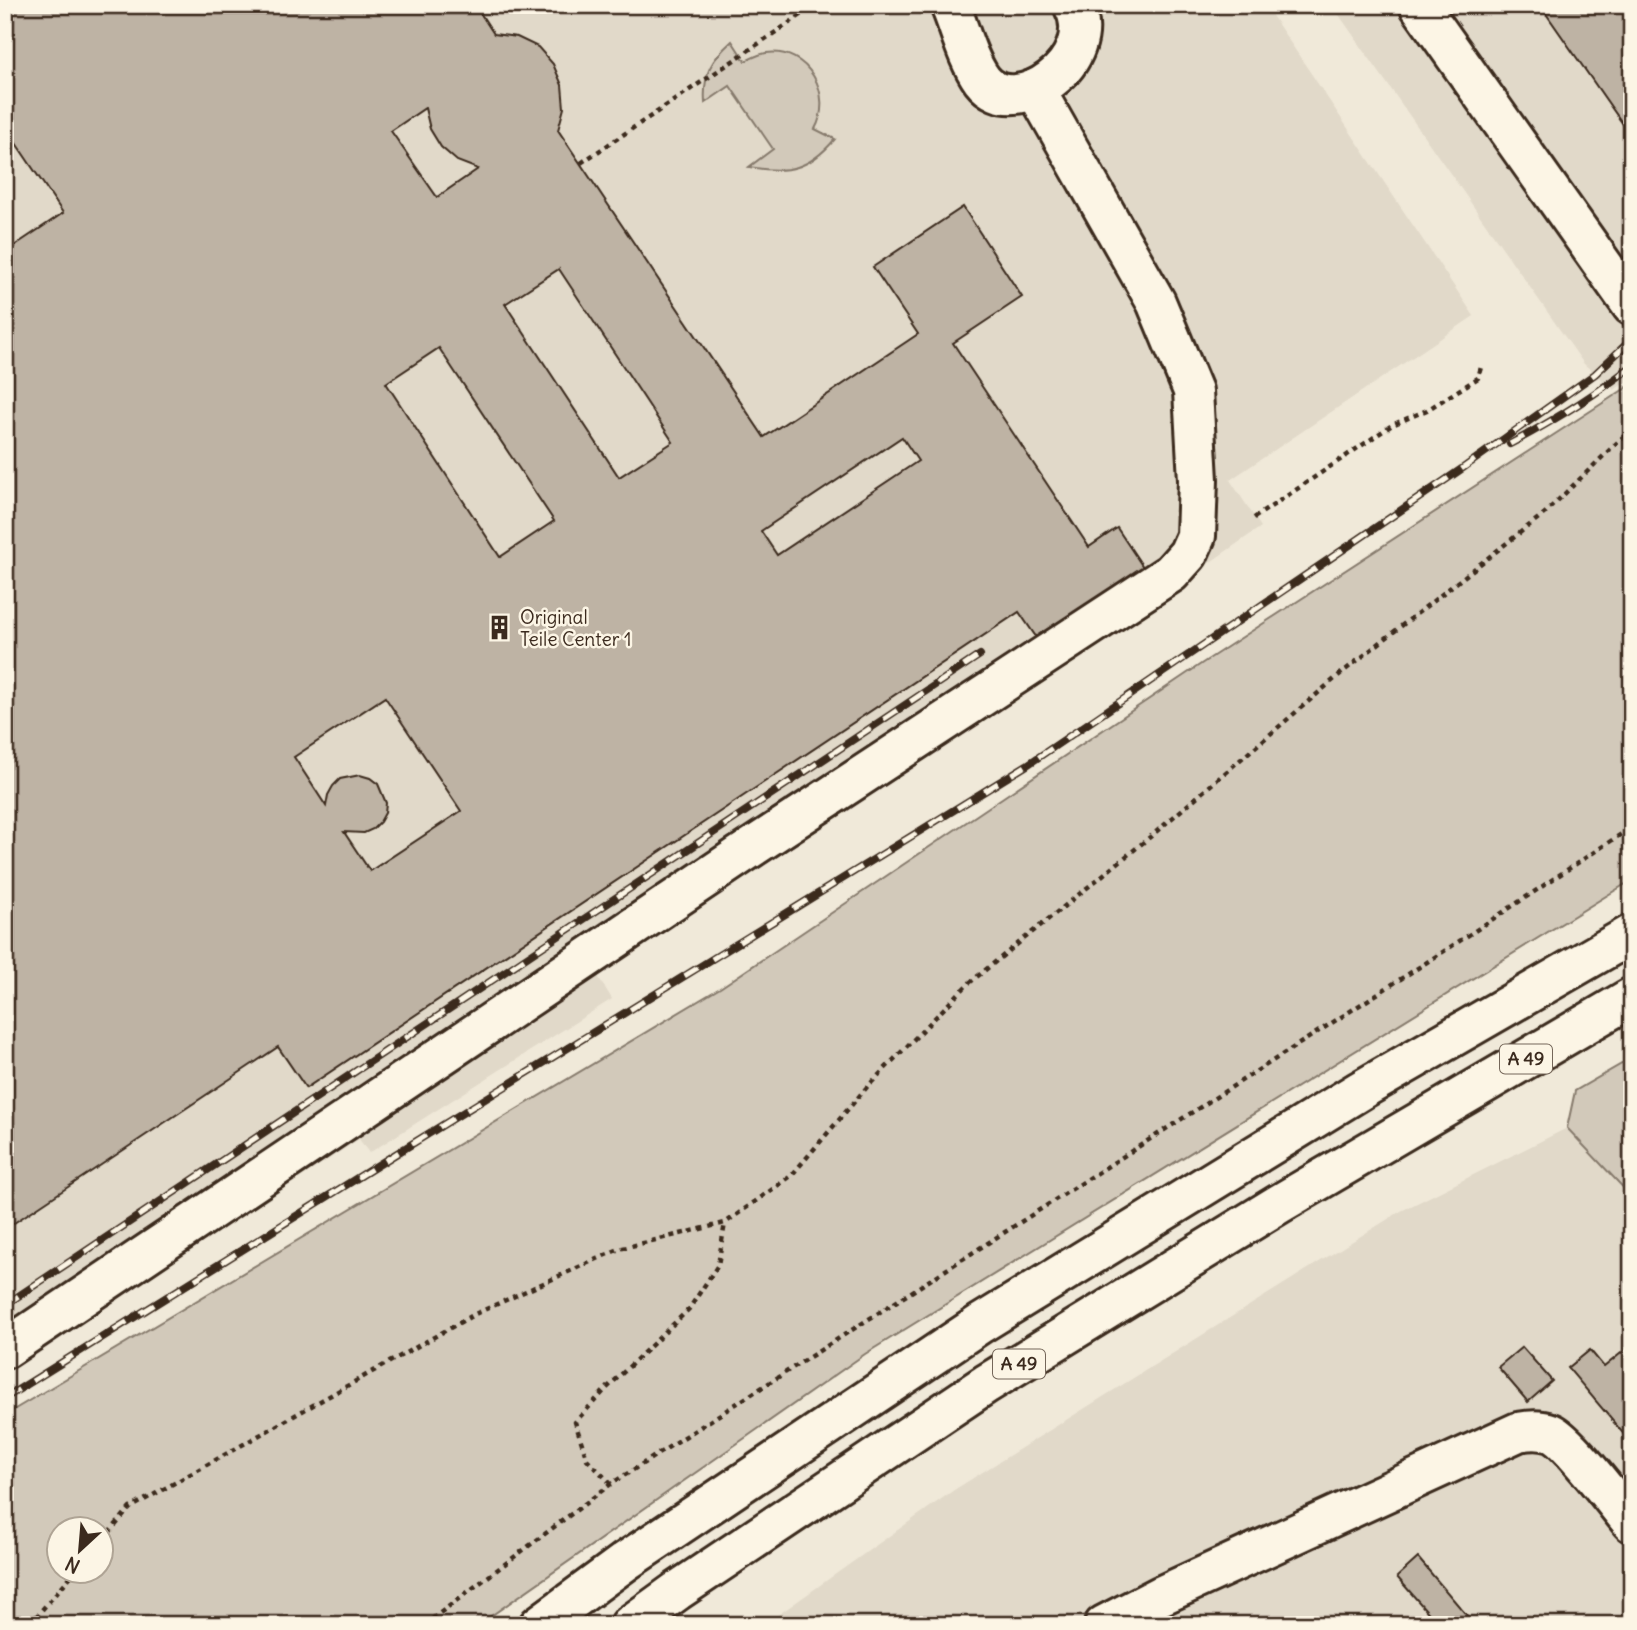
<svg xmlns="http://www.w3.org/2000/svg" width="1637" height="1630" font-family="Delius,sans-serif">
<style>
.built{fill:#e1d9c9}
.green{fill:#d2c9ba;stroke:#867a6c;stroke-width:2;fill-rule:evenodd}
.building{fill:#beb3a4;stroke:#3b2a1e;stroke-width:2;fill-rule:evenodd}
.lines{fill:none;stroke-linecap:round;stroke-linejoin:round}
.minor-casing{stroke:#3b2a1e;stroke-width:44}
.highway-casing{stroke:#3b2a1e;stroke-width:44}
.path{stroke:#3b2a1e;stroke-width:4.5;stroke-dasharray:5 5;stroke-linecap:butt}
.minor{stroke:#fcf5e5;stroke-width:38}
.highway{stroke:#fcf5e5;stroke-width:38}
.rail-casing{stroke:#3b2a1e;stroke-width:8}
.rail{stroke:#fcf5e5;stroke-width:5;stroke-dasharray:16;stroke-linecap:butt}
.labels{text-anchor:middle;stroke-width:5;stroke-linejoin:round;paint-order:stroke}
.shield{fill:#fcf5e5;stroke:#75675a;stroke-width:2}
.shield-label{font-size:18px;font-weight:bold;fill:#3b2a1e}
.poi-label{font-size:19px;fill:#3b2a1e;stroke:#fcf5e5;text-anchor:start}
</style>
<rect width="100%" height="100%" fill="#f0e9d9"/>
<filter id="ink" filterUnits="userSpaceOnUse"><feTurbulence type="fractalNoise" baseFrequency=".0143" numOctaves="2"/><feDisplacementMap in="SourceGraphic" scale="14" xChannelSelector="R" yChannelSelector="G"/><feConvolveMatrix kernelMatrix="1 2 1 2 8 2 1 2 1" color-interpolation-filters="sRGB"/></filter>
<g filter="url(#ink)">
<g class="built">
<polygon points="5,5 1265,5 1474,316 1230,480 1261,527 1006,704 596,973 612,999 369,1153 359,1139 5,1374"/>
<polygon points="1332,5 1632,5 1632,378 1614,390 1584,364"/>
<polygon points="1567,1128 1632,1197 1632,1625 764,1625 954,1490 1401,1211"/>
</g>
<g class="green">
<path d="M732 41 745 61C752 58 759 54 766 53 808 47 834 95 815 129L835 139C809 170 787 174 749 167L773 149 730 86 705 103C703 73 711 60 732 41Z"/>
<path d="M1632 384V880L865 1354 478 1625H5V1415L720 988 1204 662ZM60 1528H102V1570H60Z"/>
<polygon points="1632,1058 1632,1197 1567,1128 1575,1091"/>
</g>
<g class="building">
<path d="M5 5H475L494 34 517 37 538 47 553 64 562 85 564 108 558 130 764 437 918 334 873 267 963 207 1022 297 953 343 1089 547 1117 528 1147 573 1041 644 1019 612 306 1088 278 1047 5 1229V252L63 213 5 127ZM425 108 430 129 441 147 457 161 478 169 437 197 391 131ZM559 269 673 442 619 477 505 304ZM439 348 554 521 500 557 386 383ZM902 437 918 461 777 555 761 531ZM385 697 461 811 370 871 344 832 364 833 373 829 380 822 385 813 386 803 378 784 370 778 360 775 340 779 333 786 328 795 326 806 294 757Z"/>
<polygon points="1540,5 1632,5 1632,137"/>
<polygon points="1632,1344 1632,1444 1568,1368 1590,1350 1604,1367"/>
<polygon points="1522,1347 1552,1381 1528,1402 1498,1367"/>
<polygon points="1418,1558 1475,1625 1439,1625 1397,1577"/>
</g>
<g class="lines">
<defs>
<g id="minor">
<path d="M950 5C960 29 967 59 982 80 1015 123 1103 60 1073 5"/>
<polyline points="1419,5 1632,306"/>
<polyline points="5,1349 742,854 1171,573 1188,554 1196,536 1198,480 1193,391 1156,302 1035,89"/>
<path d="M1104 1625 1160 1596 1518 1432C1530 1430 1539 1429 1551 1433 1568 1440 1617 1505 1632 1523"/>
</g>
<g id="highway">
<polyline points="539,1625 626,1561 980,1324 1361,1090 1632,934"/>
<polyline points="630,1625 677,1591 986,1384 1279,1204 1632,997"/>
</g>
</defs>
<use href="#minor" class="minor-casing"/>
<use href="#highway" class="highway-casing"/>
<g class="path">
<polyline points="581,163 816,5"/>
<polyline points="1254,518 1392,425 1427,410 1478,378 1481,367"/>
<polyline points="611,1484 587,1459 575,1422 606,1389 689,1309 718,1265 725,1223"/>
<polyline points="102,1541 130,1508 475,1314 619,1249 725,1223 791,1176 867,1087 968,984 1150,837 1344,671 1545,513 1632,428"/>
<polyline points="29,1625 76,1570"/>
<polyline points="424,1625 611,1484 1449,948 1632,827"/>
</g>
<use href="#minor" class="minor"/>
<use href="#highway" class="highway"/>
<defs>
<g id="rail">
<path d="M1510 444C1553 421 1594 396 1632 366"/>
<polyline points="5,1305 980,655"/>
<polyline points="5,1398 394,1155 1027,765 1463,468 1595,374 1632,339"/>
</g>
</defs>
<use href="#rail" class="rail-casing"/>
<use href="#rail" class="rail"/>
</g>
</g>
<defs>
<symbol id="building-bare" viewBox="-9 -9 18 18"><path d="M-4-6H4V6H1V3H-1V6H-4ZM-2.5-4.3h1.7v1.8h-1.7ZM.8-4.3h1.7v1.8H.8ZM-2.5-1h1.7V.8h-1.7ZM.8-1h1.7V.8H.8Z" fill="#3b2a1e" stroke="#fcf5e5" stroke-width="2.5" paint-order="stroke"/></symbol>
</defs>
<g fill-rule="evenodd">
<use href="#building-bare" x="482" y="610" width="35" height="35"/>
</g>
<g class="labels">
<g class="shield">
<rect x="1500" y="1044.5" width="52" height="29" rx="5"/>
<rect x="993" y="1349.5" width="52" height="29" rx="5"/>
</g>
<g class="shield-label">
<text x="1526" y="1065">A 49</text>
<text x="1019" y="1370">A 49</text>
</g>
<g class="poi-label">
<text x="520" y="624">Original<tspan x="520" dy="22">Teile Center 1</tspan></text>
</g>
</g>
<rect width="1637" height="1630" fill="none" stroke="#fcf5e5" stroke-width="28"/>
<rect x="14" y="14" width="1609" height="1602" fill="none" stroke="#3b2a1e" stroke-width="2.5" filter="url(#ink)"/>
<g transform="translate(80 1550) rotate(206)"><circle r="33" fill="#fcf5e5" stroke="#afa495" stroke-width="2"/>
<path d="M0-5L12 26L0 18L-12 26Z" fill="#3b2a1e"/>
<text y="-10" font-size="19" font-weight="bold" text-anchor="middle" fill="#3b2a1e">N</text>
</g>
</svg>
